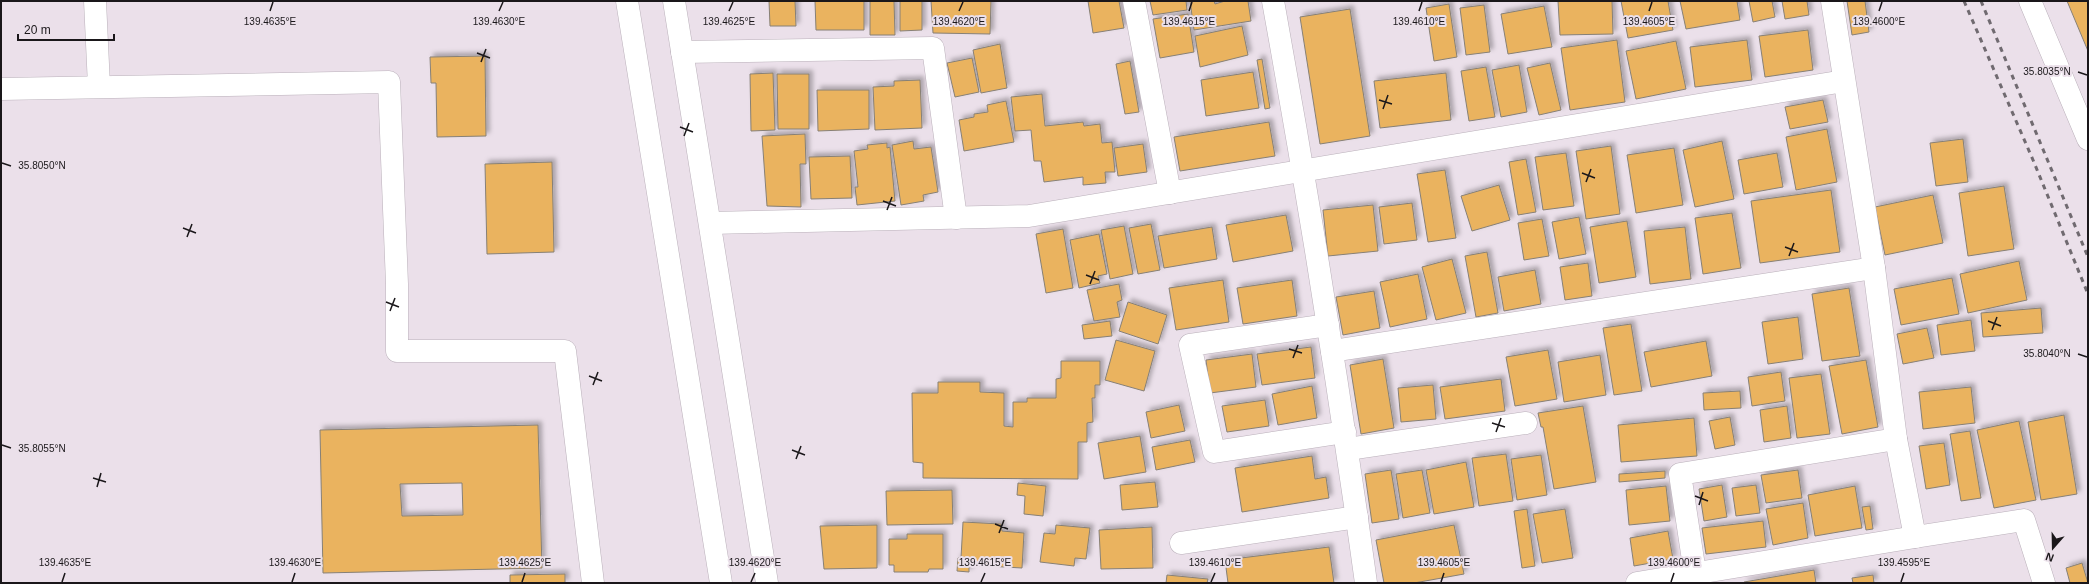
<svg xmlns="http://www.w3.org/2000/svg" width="2089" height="584" font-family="Helvetica,sans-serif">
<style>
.building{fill:#eab35e;stroke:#878076;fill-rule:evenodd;filter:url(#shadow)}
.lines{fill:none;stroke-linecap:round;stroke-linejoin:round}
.minor-casing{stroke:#bab0ba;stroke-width:23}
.minor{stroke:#fff;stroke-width:22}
.rail{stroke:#706a70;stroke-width:3;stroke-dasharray:5 5;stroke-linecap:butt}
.ticks{fill:none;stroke:#1a171a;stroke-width:1.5}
.ticks-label{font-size:10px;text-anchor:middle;fill:#1a171a;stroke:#ebe0ea;stroke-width:4;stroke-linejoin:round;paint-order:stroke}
</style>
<defs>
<filter id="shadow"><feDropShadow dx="3.5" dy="-3.5" stdDeviation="2" flood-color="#0004"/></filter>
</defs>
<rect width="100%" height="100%" fill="#ebe0ea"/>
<g class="building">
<polygon points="769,1 795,1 796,26 770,26"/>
<polygon points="815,1 864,1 864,30 816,30"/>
<polygon points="870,1 894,1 895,35 870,35"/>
<polygon points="900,1 922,1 922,30 900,31"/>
<polygon points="931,1 991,1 990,34 933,33"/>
<polygon points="1088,1 1119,1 1124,28 1093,33"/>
<polygon points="1150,1 1186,1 1187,10 1153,15"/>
<polygon points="1190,1 1214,1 1215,4 1225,1 1248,1 1251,21 1194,30"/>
<polygon points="1558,1 1612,1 1613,34 1560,35"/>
<polygon points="1621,1 1668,1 1673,30 1628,38"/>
<polygon points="1680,1 1737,1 1740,20 1686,29"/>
<polygon points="1749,1 1772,1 1775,17 1753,22"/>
<polygon points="1782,1 1807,1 1809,15 1785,19"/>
<polygon points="1847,1 1865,1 1869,32 1852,35"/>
<polygon points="2067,1 2088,1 2088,51"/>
<polygon points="1449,4 1457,57 1434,61 1426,8"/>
<polygon points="1484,5 1490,52 1466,55 1460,8"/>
<polygon points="1544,6 1552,47 1508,54 1501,14"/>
<polygon points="1350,9 1370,136 1320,144 1300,17"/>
<polygon points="1188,14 1194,52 1160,58 1153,19"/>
<polygon points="1242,26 1248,55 1200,67 1195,36"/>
<polygon points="1808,30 1813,70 1765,77 1759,36"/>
<polygon points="1617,40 1625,102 1570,110 1561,48"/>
<polygon points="1747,40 1752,80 1695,87 1690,47"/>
<polygon points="1676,41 1686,89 1636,99 1626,51"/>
<polygon points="1000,44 1007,88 981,93 973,50"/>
<polygon points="485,56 486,136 437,137 436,83 431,83 430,57"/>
<polygon points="972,58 979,92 955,97 947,63"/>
<polygon points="1262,59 1270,108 1265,109 1257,60"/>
<polygon points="1130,61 1139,112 1125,114 1116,64"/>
<polygon points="1550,63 1561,110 1539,115 1527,68"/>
<polygon points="1519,65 1527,112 1501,117 1492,70"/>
<polygon points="1486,67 1495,117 1469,121 1461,71"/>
<polygon points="1253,72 1259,108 1206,116 1201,80"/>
<polygon points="773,73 775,130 751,131 750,74"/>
<polygon points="1446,73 1451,120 1380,128 1374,81"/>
<polygon points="777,74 809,74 809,129 778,129"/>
<polygon points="920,80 922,128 875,130 873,87 894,86 894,81"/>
<polygon points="817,90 869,90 869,129 818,131"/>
<polygon points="1042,94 1045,126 1083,122 1084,126 1100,124 1102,143 1112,142 1115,172 1105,172 1106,183 1083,185 1083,177 1044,182 1041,161 1034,161 1031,130 1015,131 1011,97"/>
<polygon points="1823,100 1828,122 1790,129 1785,107"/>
<polygon points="1006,101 1014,142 964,151 959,120 974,117 974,114 988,112 987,105"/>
<polygon points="1269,122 1275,156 1180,171 1174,137"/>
<polygon points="1827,129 1837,182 1796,190 1786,137"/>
<polygon points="805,134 806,164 800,164 801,207 767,206 762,136"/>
<polygon points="1963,139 1968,182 1936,186 1930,143"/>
<polygon points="913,141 914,149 931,147 938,192 923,195 924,201 901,205 892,145"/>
<polygon points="1722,141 1734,199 1695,207 1683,150"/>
<polygon points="887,143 887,148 890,147 895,201 857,205 855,187 858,187 854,151 868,149 867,145"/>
<polygon points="1143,144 1147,172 1118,176 1114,148"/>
<polygon points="1611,146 1620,214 1586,219 1576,151"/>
<polygon points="1674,148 1683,205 1636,213 1627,155"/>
<polygon points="1566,153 1574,206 1543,210 1535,157"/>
<polygon points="1777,153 1783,187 1744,194 1738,160"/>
<polygon points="850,156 852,198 811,199 809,157"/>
<polygon points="1526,159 1536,212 1518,215 1509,162"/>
<polygon points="552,162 554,252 487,254 485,164"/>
<polygon points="1445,170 1456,238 1428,242 1417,174"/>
<polygon points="1499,185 1510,220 1472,231 1461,196"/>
<polygon points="2004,186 2014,249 1968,256 1959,193"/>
<polygon points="1831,190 1840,252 1760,263 1751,201"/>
<polygon points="1933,195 1943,243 1885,255 1875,207"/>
<polygon points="1412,203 1417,240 1384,244 1379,207"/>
<polygon points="1373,205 1378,251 1328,256 1323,210"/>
<polygon points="1732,213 1741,268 1703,274 1695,218"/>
<polygon points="1286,215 1293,251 1233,262 1226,225"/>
<polygon points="1579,217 1586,254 1559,259 1552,222"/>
<polygon points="1542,219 1549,256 1524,260 1518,223"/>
<polygon points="1627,221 1636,277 1599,283 1590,227"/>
<polygon points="1151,224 1160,270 1138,274 1129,228"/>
<polygon points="1124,226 1133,274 1110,279 1101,230"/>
<polygon points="1212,227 1217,259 1164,268 1158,236"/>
<polygon points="1685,227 1691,279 1650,284 1644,231"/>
<polygon points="1063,229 1073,288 1046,293 1036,234"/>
<polygon points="1099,234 1107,274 1098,276 1100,283 1079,288 1070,240"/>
<polygon points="1487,252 1498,313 1476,317 1465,256"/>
<polygon points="1452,259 1466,313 1436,320 1422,267"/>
<polygon points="2019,261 2027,300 1968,313 1960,274"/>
<polygon points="1588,263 1592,296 1565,300 1560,267"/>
<polygon points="1535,270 1541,304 1504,311 1498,277"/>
<polygon points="1418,274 1427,319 1390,327 1380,282"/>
<polygon points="1952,278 1959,314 1901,325 1894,289"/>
<polygon points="1223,280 1229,322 1176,330 1169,288"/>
<polygon points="1292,280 1297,316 1243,324 1237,288"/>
<polygon points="1119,284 1122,300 1117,302 1120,317 1094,321 1087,290"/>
<polygon points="1849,288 1860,356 1822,361 1812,294"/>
<polygon points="1374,291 1380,328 1343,335 1336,297"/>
<polygon points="1128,302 1167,315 1158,344 1119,331"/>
<polygon points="2041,308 2043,333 1983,337 1981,313"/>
<polygon points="1798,317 1803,359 1768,364 1762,322"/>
<polygon points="1971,320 1975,351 1941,355 1937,325"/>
<polygon points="1110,321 1112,336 1084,339 1082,325"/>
<polygon points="1631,324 1642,391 1614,395 1603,328"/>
<polygon points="1927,328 1934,358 1903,364 1897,334"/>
<polygon points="1116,340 1155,351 1144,391 1105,380"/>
<polygon points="1706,341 1712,376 1651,387 1644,352"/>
<polygon points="1311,347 1315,378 1262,385 1257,354"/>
<polygon points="1548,350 1557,399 1515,406 1506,357"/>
<polygon points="1252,354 1256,387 1210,393 1206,360"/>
<polygon points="1600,355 1606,395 1564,402 1558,362"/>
<polygon points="1383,359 1394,428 1361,434 1350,365"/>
<polygon points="1866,360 1878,427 1842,434 1829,366"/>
<polygon points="1061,361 1100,361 1100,385 1095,385 1095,398 1092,398 1093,422 1087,423 1087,442 1078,442 1078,479 923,478 923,463 913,462 912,393 938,393 938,382 980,382 980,392 1004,393 1004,426 1013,427 1013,402 1027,402 1027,398 1056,398 1056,379 1061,378"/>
<polygon points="1781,372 1785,401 1752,406 1748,377"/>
<polygon points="1821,374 1830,434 1797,438 1789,378"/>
<polygon points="1501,379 1505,411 1445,419 1440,387"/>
<polygon points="1433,385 1436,419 1401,422 1398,388"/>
<polygon points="1312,386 1317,418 1278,425 1272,394"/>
<polygon points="1971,387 1975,423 1923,429 1919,392"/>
<polygon points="1740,391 1741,408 1704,410 1703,393"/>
<polygon points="1265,400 1269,426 1227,432 1222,406"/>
<polygon points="1179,405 1185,431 1151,438 1146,412"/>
<polygon points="1583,406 1596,482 1554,489 1543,427 1541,427 1538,413"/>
<polygon points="1787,406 1791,438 1764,442 1760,410"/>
<polygon points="2064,415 2077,494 2041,500 2028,422"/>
<polygon points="1730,417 1735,445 1715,449 1709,421"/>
<polygon points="1694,418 1697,456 1621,462 1618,425"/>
<polygon points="2019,421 2036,500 1994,508 1977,430"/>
<path d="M538 425 542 568 323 573 320 430ZM462 483 463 515 402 516 400 484Z"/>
<polygon points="1970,431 1981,498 1961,501 1950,434"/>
<polygon points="1140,436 1146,472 1104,479 1098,443"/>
<polygon points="1190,440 1195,462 1156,470 1152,447"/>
<polygon points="1944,443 1950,485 1926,489 1919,446"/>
<polygon points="1506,454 1513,501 1479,506 1472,458"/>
<polygon points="1541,455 1547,495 1517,500 1511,459"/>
<polygon points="1312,456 1315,479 1326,477 1329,498 1242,512 1235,468"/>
<polygon points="1466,462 1474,507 1434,514 1426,470"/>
<polygon points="1391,470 1399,519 1372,523 1365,474"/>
<polygon points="1422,470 1430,513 1403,518 1396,474"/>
<polygon points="1798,470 1802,498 1766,503 1761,475"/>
<polygon points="1665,471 1665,478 1619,482 1619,474"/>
<polygon points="1155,482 1158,507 1122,510 1120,485"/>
<polygon points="1018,483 1046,486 1043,516 1024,514 1025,496 1017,495"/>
<polygon points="1722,485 1727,517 1704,521 1699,489"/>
<polygon points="1756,485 1760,513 1736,516 1732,488"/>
<polygon points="1666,486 1670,521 1629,525 1626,490"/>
<polygon points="1855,486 1862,528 1815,536 1808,495"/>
<polygon points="952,490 953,524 887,525 886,491"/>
<polygon points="1803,503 1808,538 1773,545 1766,509"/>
<polygon points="1870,506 1873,529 1866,530 1862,507"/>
<polygon points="1527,509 1535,566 1522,568 1514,511"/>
<polygon points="1565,509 1573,558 1542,563 1533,514"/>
<polygon points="1763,521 1766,547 1706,554 1702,528"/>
<polygon points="963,522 1001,524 1002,531 1024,533 1022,568 969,565 969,572 957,571 958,558 961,558"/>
<polygon points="877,525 877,568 824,569 820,526"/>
<polygon points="1056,525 1090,528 1086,559 1075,558 1074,566 1040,562 1044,533 1055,534"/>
<polygon points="1454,525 1464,574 1414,583 1384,583 1376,540"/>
<polygon points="1152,527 1153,568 1101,569 1099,530"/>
<polygon points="1668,531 1673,559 1634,566 1630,538"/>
<polygon points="907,534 943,534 943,569 929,569 928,572 894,572 894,565 889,565 889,539 907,539"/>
<polygon points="1329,547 1334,583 1228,583 1225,560"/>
<polygon points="2082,563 2088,583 2070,583 2066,568"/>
<polygon points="1814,570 1816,583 1744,583 1744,582"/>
<polygon points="565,574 565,583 510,583 510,575"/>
<polygon points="1167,575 1208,579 1207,583 1166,583"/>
<polygon points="1873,575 1874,583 1853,583 1852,578"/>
</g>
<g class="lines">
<defs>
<g id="minor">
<polyline points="95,1 99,86"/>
<polyline points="627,1 721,583"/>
<polyline points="674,1 767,583"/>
<polyline points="1134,1 1170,193"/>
<path d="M1273 1C1308 194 1339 388 1366 583"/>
<polyline points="1832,1 1874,268 1896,439 1915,537 2024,520 2044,583"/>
<polyline points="2030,1 2088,139"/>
<polyline points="682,52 933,48 956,218"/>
<polyline points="1,89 389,82 397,284 397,351 565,351 593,583"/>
<polyline points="711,223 1029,216 1844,81"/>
<polyline points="1328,325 1190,345 1214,452 1345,432"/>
<polyline points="1332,351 1874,268"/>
<polyline points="1348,449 1526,423"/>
<polyline points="1181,543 1357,517"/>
<polyline points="1695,573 1680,474 1896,439"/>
<polyline points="1637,583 1915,537"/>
</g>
</defs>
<use href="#minor" class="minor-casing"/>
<use href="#minor" class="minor"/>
<g class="rail">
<polyline points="1964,1 2033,160 2088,294"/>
<polyline points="1981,1 2088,257"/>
</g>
</g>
<path class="ticks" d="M270 11 273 2M499 11 503 2M729 11 733 2M959 11 963 2M1189 11 1192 2M1419 11 1422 2M1649 11 1652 2M1879 11 1882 2M477 53 490 58M481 62 486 49M2078 72 2087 75M1379 100 1392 104M1383 109 1388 95M680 127 693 132M684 136 689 123M2 163 11 166M1582 173 1595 178M1586 182 1591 169M883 201 896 206M887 210 892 197M183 228 196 233M187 237 192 224M1785 247 1798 252M1789 256 1794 243M1086 275 1099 280M1090 284 1095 271M386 302 399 307M390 311 395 298M1988 321 2001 326M1992 330 1997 317M1289 349 1302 353M2078 354 2087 357M1293 358 1298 345M589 376 602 381M593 385 598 372M1492 423 1505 427M1496 432 1501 418M2 445 11 448M792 450 805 455M796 459 801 446M93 478 106 482M97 487 101 473M1695 496 1708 501M1699 505 1703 492M995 524 1008 529M999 533 1004 520M62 582 65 573M292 582 295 573M522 582 525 573M751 582 755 573M981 582 985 573M1211 582 1215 573M1441 582 1444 573M1671 582 1674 573M1901 582 1904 573"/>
<g class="ticks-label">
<text x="729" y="25">139.4625°E</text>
<text x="270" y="25">139.4635°E</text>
<text x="499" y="25">139.4630°E</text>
<text x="959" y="25">139.4620°E</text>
<text x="1189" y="25">139.4615°E</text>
<text x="1419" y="25">139.4610°E</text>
<text x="1649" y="25">139.4605°E</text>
<text x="1879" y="25">139.4600°E</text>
<text x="2047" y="75">35.8035°N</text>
<text x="42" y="169">35.8050°N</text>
<text x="2047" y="357">35.8040°N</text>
<text x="42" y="452">35.8055°N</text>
<text x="65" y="566">139.4635°E</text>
<text x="295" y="566">139.4630°E</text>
<text x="525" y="566">139.4625°E</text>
<text x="755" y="566">139.4620°E</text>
<text x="985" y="566">139.4615°E</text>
<text x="1215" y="566">139.4610°E</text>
<text x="1444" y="566">139.4605°E</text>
<text x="1674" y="566">139.4600°E</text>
<text x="1904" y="566">139.4595°E</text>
</g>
<rect width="2089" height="584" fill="none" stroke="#1a171a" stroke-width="4"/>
<g transform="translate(2053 548) rotate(200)" stroke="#ebe0ea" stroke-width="3" paint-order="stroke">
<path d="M0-3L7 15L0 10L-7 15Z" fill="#1a171a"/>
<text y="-6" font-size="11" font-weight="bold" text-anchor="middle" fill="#1a171a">N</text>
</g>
<path d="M18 34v6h96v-6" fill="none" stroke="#1a171a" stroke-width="2"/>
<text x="24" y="34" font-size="12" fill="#1a171a" stroke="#ebe0ea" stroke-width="3" paint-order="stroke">20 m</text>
</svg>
